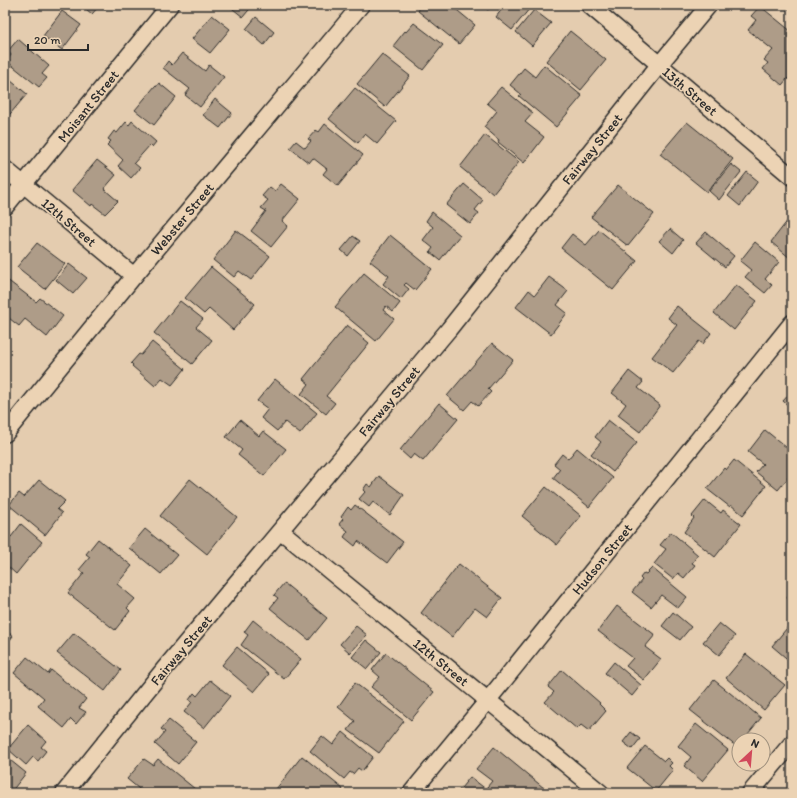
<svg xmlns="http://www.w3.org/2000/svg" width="797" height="798" font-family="Itim,sans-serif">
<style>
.building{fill:#ae9c88;stroke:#2b2b2b}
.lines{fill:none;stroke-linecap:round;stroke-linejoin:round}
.minor-casing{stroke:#2b2b2b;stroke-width:19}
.minor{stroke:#ecd3b4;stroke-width:16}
.labels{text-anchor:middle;stroke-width:3;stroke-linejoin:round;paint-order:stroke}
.street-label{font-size:14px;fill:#2b2b2b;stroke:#ecd3b4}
</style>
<rect width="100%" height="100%" fill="#e4ccaf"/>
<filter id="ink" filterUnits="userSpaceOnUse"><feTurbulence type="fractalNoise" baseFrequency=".025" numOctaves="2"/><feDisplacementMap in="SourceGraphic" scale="8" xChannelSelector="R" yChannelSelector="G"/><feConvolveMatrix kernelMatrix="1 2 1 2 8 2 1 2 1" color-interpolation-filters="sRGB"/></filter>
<g filter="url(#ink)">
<g class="building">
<polygon points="81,5 100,5 92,14"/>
<polygon points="100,5 108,5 105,9"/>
<polygon points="228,5 253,5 243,17"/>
<polygon points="422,5 453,5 452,6 475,25 459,44 418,11"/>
<polygon points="482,5 492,5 488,10"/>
<polygon points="505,5 526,5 530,8 512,30 496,17"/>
<polygon points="784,5 792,5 792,11"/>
<polygon points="760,6 792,32 792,81 788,78 782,85 763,69 768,63 764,60 773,50 748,30 756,20 751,16"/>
<polygon points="534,10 551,23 532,46 516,32"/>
<polygon points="62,11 81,25 62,50 43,36"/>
<polygon points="212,15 230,29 210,53 192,39"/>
<polygon points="256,17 274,32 264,45 246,29"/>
<polygon points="414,23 443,45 423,70 393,46 405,31 406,32"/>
<polygon points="570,31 606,60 581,90 546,61"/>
<polygon points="18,39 49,66 42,74 47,78 39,87 9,63 10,61 8,59 11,55 8,51"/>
<polygon points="182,53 205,71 209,65 224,77 200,107 185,95 190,89 163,68 168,61 172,65"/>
<polygon points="382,54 410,76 385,107 357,84"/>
<polygon points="544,65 582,96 556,127 519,96 521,94 510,85 524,68 535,77"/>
<polygon points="5,76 27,94 5,120"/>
<polygon points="159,83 176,97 154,125 135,110 155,86 156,87"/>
<polygon points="501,87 533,113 525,122 544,137 524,163 498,142 499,140 484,127 497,111 487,103"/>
<polygon points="355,88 396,121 377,144 365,134 358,143 329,119"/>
<polygon points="215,99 232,113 220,128 203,115"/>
<polygon points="132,121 156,142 152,147 150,145 134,163 140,168 131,178 118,166 123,160 107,145 111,141 108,139 114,131 117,133 126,122 129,125"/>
<polygon points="687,122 733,159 707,192 660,154"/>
<polygon points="325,124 363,155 338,186 323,174 327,169 313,158 309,163 290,148 296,141 305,148 311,141 308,139 316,130 319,132"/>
<polygon points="485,135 519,162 493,194 460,167"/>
<polygon points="97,160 116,175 104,189 118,201 105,214 92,204 91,206 72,190"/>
<polygon points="731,164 741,172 719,200 709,191"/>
<polygon points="747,172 758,181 740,206 728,196"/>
<polygon points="281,184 300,199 282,221 288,226 271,247 251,231 266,211 261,208 268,200 262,196 270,187 275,191"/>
<polygon points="464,184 483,200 475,210 479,213 470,224 446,205"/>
<polygon points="618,185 654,214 628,246 591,217"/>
<polygon points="432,212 460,235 440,260 430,252 433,248 423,240 433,227 426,221"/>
<polygon points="792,215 792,257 791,259 771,242"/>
<polygon points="670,229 683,240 673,253 659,241"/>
<polygon points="236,230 270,256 251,280 239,271 234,277 213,260"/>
<polygon points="599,230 637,261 613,290 561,248 572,234 586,245"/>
<polygon points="706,232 734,256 725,267 696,243"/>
<polygon points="390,235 432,269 415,290 406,283 404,285 409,289 401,299 383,284 389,276 370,261"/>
<polygon points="353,236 360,241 348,256 341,250"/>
<polygon points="755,242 779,262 765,279 772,285 765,293 745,277 751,270 740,261"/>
<polygon points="37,243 65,264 45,289 17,267"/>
<polygon points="69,264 87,278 73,294 56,280"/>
<polygon points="211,267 255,304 233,330 209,309 204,314 185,298"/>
<polygon points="364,273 400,303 393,312 386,306 383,310 394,319 376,341 335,307"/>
<polygon points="549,277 568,291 557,305 567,313 551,334 516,307 529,290 535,295"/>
<polygon points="6,279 36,302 40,298 63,316 47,337 25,319 19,326 5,315 5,280"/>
<polygon points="736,285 757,301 734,330 714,313"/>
<polygon points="180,301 203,319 196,327 212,340 192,364 154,333"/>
<polygon points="677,306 711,333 703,344 699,341 673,373 652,357 677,325 668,318"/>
<polygon points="347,325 369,343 326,396 335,403 326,414 301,394 309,384 303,379"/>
<polygon points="152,342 185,369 172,385 162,378 155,386 132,366 133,365 131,363 139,354 141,355"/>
<polygon points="492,343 513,360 488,389 491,392 478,406 472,401 464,410 447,396"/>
<polygon points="629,371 643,382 638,388 660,405 640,432 618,415 626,404 612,393"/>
<polygon points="275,379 317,413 300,434 285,422 277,431 261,418 268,409 257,401"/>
<polygon points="792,391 792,409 783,401"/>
<polygon points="439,403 458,419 423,461 414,454 410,459 400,450"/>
<polygon points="240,420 259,436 263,431 286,449 264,476 238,455 242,450 226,437"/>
<polygon points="608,420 637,443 613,472 591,454 601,442 595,437"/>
<polygon points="765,430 792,452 792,473 778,490 756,472 763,464 748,452"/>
<polygon points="577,448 613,478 589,507 553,478 560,469 554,464 562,454 568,459"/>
<polygon points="734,460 766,486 743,515 731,505 730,507 707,489 724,468 726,470"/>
<polygon points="379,476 404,495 390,515 373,502 369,507 359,499 365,492 363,490 367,484 371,487"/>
<polygon points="190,479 237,517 207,554 160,516"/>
<polygon points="39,480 65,501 57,509 62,513 45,535 9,505 19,493 24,497"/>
<polygon points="546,487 581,516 557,545 522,516"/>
<polygon points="705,500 721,513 723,510 741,524 715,557 684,532 694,518 692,516"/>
<polygon points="355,505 403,542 387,563 358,541 355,546 344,537 348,531 339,524 343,519 341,517 348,507 351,510"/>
<polygon points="21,524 42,542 16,574 5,564 5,532 11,537"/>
<polygon points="145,529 177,555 161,574 129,548"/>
<polygon points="671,532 698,555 692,563 695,565 684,578 678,573 673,579 654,564 666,549 660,545"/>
<polygon points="98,539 132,566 117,584 135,599 127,608 130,611 115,630 68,593 84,573 79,570 90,557 86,554"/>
<polygon points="459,564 502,598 487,617 475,608 452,637 421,613"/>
<polygon points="652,568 687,597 678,608 661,595 651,607 632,592 642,580 640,578 644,573 646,574"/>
<polygon points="284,583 327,618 309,640 270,608 278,598 274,595"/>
<polygon points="792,592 792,602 787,598"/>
<polygon points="617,606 655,635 645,647 661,659 644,680 626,666 633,658 598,631"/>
<polygon points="673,612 691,627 680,640 662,626"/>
<polygon points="253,620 301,659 284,679 241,645 248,635 244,632"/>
<polygon points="792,622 792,663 772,646"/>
<polygon points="719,623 735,636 719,655 703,642"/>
<polygon points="356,626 367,635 350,653 340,644"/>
<polygon points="5,630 13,636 5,646"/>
<polygon points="74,633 121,670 105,691 57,653"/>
<polygon points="366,640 381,652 367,669 352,657"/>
<polygon points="237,647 269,674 254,692 222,665"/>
<polygon points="386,653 434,692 411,720 371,687 380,677 372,670"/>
<polygon points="746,654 785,685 764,710 726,678"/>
<polygon points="27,657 48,674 51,670 86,699 79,708 86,712 76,724 71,719 64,728 38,706 44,698 14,673"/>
<polygon points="614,662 641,685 632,696 605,673"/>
<polygon points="562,670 600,703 599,704 606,711 589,731 581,725 577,729 545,702 554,692 548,687"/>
<polygon points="210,680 230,696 204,728 184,712 192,702 189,700 194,693 197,696"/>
<polygon points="714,680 761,718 743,740 739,740 739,744 737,747 690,710"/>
<polygon points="355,683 404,721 379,753 348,730 355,721 338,707"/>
<polygon points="169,720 196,742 178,764 155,744 165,732 161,729"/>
<polygon points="696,724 728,750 702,781 684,766 691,757 678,746"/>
<polygon points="28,725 46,741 41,747 46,751 38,761 33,757 26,765 8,749"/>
<polygon points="343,732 373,757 362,771 358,768 353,774 350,772 344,779 310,751 322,736 333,745"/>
<polygon points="631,732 640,739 632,749 623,742"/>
<polygon points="645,746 664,761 667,758 672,763 669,766 673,770 656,791 627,768"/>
<polygon points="494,747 550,793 495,793 487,787 492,781 476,769"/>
<polygon points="5,756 26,773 11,792 5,786"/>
<polygon points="302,756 343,789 340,793 281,793 276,789"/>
<polygon points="144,759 153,765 158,759 200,793 159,793 156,791 155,793 144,793 127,779"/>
<polygon points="470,777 491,793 457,793"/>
</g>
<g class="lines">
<defs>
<g id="minor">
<polyline points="589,5 792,177"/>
<polyline points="5,169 134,276"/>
<polyline points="5,207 170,5"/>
<polyline points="5,434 134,276 361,5"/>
<polyline points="281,531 601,793"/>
<polyline points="64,793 165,668 449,329 659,65 709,5"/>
<polyline points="411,793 488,700 792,323"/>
<polyline points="750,793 792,743"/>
</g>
</defs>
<use href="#minor" class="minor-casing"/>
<use href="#minor" class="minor"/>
</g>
</g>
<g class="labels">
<g class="street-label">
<text transform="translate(690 91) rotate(40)" y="5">13th Street</text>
<text transform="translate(88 106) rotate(-51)" y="5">Moisant Street</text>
<text transform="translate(592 149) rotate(-51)" y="5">Fairway Street</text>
<text transform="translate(182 219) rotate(-50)" y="5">Webster Street</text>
<text transform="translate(69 222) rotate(40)" y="5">12th Street</text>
<text transform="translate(389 401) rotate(-50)" y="5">Fairway Street</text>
<text transform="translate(602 559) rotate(-51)" y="5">Hudson Street</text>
<text transform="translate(181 650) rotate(-50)" y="5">Fairway Street</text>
<text transform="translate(441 662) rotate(39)" y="5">12th Street</text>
</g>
</g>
<rect width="797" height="798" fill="none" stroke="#ecd3b4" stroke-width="20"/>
<rect x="10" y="10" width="777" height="778" fill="none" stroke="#2b2b2b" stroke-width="1.5" filter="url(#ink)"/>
<g transform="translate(751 752) rotate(26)"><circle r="19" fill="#ecd3b4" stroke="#9f907d"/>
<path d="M0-3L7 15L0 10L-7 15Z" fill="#d1495b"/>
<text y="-6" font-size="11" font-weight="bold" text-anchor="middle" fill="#2b2b2b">N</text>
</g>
<path d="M28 44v6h60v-6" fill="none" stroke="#2b2b2b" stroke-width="2"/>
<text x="34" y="44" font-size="12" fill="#2b2b2b" stroke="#ecd3b4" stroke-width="3" paint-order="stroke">20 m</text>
</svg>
